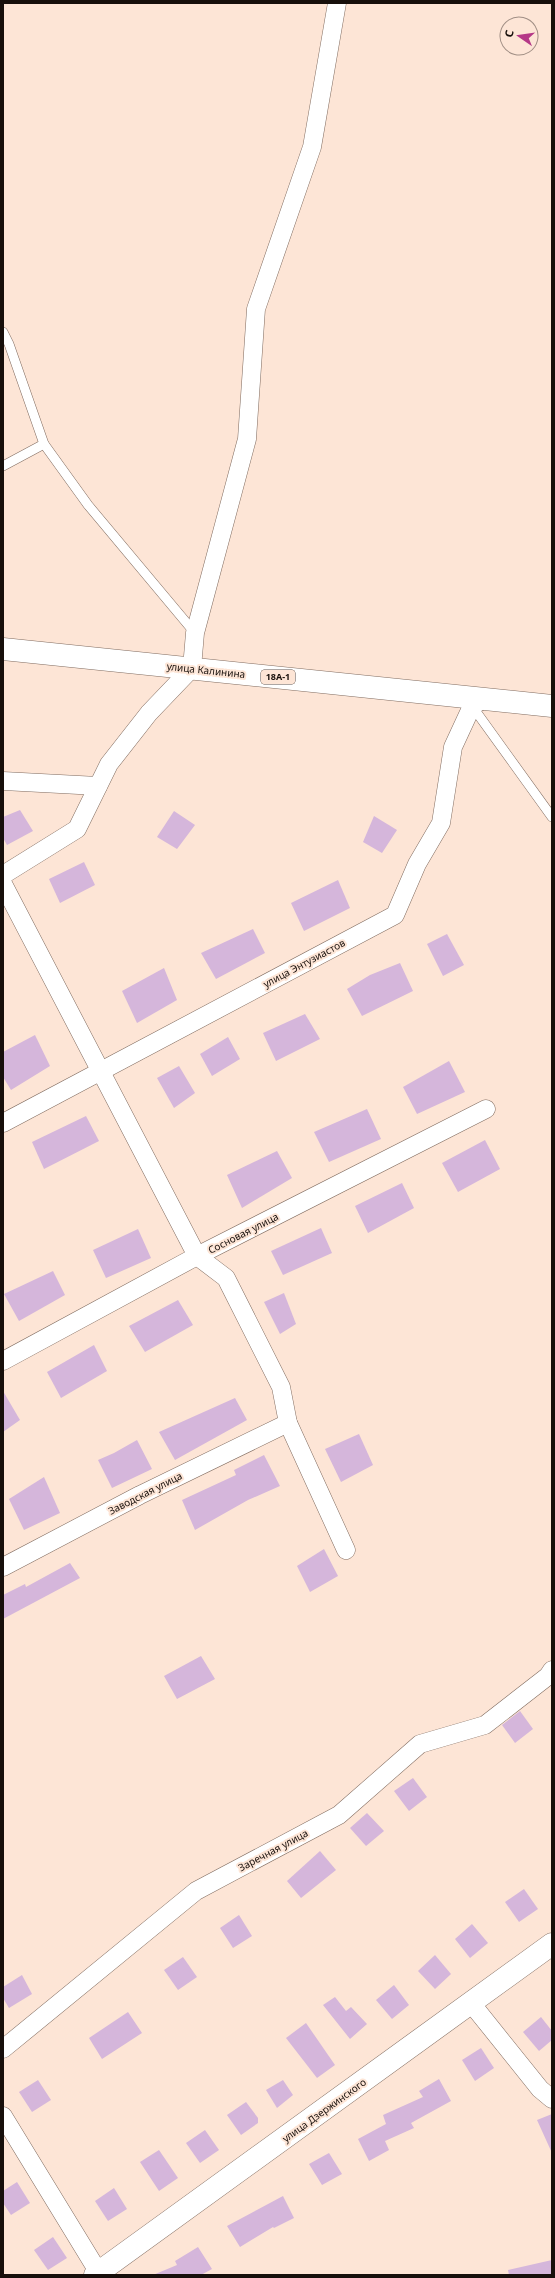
<svg xmlns="http://www.w3.org/2000/svg" width="555" height="2278" font-family="'Noto Sans',sans-serif">
<style>
.building{fill:#d5b6db}
.lines{fill:none;stroke-linecap:round;stroke-linejoin:round}
.lane-casing{stroke:#816c60;stroke-width:10}
.street-casing{stroke:#816c60;stroke-width:19}
.secondary-casing{stroke:#816c60;stroke-width:23}
.primary-casing{stroke:#816c60;stroke-width:23}
.lane{stroke:#fff;stroke-width:9}
.street{stroke:#fff;stroke-width:18}
.secondary{stroke:#fff;stroke-width:22}
.primary{stroke:#fff;stroke-width:22}
.labels{text-anchor:middle;stroke-width:4;stroke-linejoin:round;paint-order:stroke}
.shield{fill:#fde5d6;stroke:#5c4f48;stroke-width:1}
.shield-label{font-size:9px;font-weight:bold;fill:#170f0b}
.street-label{font-size:10px;fill:#170f0b;stroke:#fde5d6}
</style>
<rect width="100%" height="100%" fill="#fde5d6"/>
<g class="building">
<polygon points="20,810 33,831 7,845 3,838 3,817"/>
<polygon points="174,811 195,825 177,849 157,837"/>
<polygon points="374,816 397,830 382,853 363,842"/>
<polygon points="84,862 95,885 60,903 49,879"/>
<polygon points="338,880 350,908 304,931 291,903"/>
<polygon points="253,929 265,953 216,979 201,953"/>
<polygon points="447,934 464,965 443,976 427,944"/>
<polygon points="400,963 413,991 362,1016 347,989 370,975"/>
<polygon points="164,968 177,1000 137,1023 122,991"/>
<polygon points="305,1014 320,1039 276,1061 263,1033"/>
<polygon points="35,1035 50,1066 11,1090 3,1077 3,1052"/>
<polygon points="228,1037 240,1059 212,1076 200,1054"/>
<polygon points="449,1061 465,1092 417,1114 403,1087"/>
<polygon points="179,1066 195,1093 174,1108 157,1078"/>
<polygon points="367,1109 381,1139 329,1162 314,1132"/>
<polygon points="86,1116 99,1141 44,1169 32,1142"/>
<polygon points="485,1140 500,1169 458,1192 442,1163"/>
<polygon points="277,1151 292,1178 242,1208 227,1175"/>
<polygon points="402,1183 414,1208 368,1233 355,1206"/>
<polygon points="321,1228 332,1253 283,1275 271,1251"/>
<polygon points="138,1229 151,1258 106,1278 93,1250"/>
<polygon points="53,1271 65,1295 19,1321 4,1294"/>
<polygon points="284,1293 296,1324 280,1334 264,1302"/>
<polygon points="178,1300 193,1325 145,1352 129,1326"/>
<polygon points="94,1345 107,1371 61,1398 47,1372"/>
<polygon points="3,1391 20,1420 3,1432"/>
<polygon points="235,1398 247,1420 175,1460 159,1432"/>
<polygon points="359,1434 373,1465 341,1482 325,1449"/>
<polygon points="137,1440 152,1469 112,1488 98,1460 114,1453"/>
<polygon points="264,1455 280,1486 248,1500 195,1530 182,1500 236,1475 234,1470"/>
<polygon points="44,1477 60,1513 24,1530 9,1499"/>
<polygon points="324,1549 338,1576 310,1592 297,1566"/>
<polygon points="70,1563 80,1578 3,1619 3,1595 25,1584 26,1587"/>
<polygon points="201,1656 215,1679 177,1699 164,1676"/>
<polygon points="520,1711 533,1729 515,1743 502,1725"/>
<polygon points="413,1778 427,1797 409,1811 394,1791"/>
<polygon points="367,1813 384,1831 366,1846 350,1828"/>
<polygon points="320,1851 336,1870 301,1898 287,1881"/>
<polygon points="524,1889 538,1909 519,1922 505,1902"/>
<polygon points="239,1915 252,1936 233,1948 220,1928"/>
<polygon points="472,1924 488,1943 470,1958 455,1939"/>
<polygon points="435,1955 451,1974 435,1989 418,1971"/>
<polygon points="183,1957 197,1977 178,1990 164,1970"/>
<polygon points="22,1975 32,1994 9,2008 3,1998 3,1987"/>
<polygon points="394,1985 409,2005 392,2019 376,2000"/>
<polygon points="335,1997 346,2011 351,2007 367,2024 350,2039 323,2005"/>
<polygon points="128,2012 142,2033 102,2059 89,2038"/>
<polygon points="541,2017 552,2031 552,2040 539,2051 523,2032"/>
<polygon points="306,2023 335,2065 317,2078 286,2038"/>
<polygon points="481,2048 494,2068 475,2081 462,2060"/>
<polygon points="439,2079 451,2101 411,2123 414,2128 385,2141 389,2150 369,2161 358,2139 386,2124 383,2115 423,2097 419,2091"/>
<polygon points="38,2080 51,2100 32,2112 19,2092"/>
<polygon points="283,2080 293,2095 277,2108 266,2090"/>
<polygon points="246,2102 258,2118 258,2123 241,2135 227,2115"/>
<polygon points="552,2114 552,2153 537,2120"/>
<polygon points="205,2130 219,2150 200,2163 186,2143"/>
<polygon points="159,2150 178,2178 159,2191 140,2162"/>
<polygon points="329,2153 342,2174 322,2185 309,2164"/>
<polygon points="17,2182 30,2203 11,2215 3,2203 3,2191"/>
<polygon points="114,2188 127,2209 108,2221 95,2201"/>
<polygon points="283,2196 294,2218 274,2228 273,2227 240,2247 227,2226"/>
<polygon points="53,2237 67,2258 48,2270 34,2250"/>
<polygon points="198,2247 212,2269 201,2275 153,2275 177,2265 175,2261"/>
<polygon points="552,2260 552,2275 509,2275 508,2270"/>
</g>
<g class="lines">
<defs>
<g id="lane">
<polyline points="3,332 9,344 44,444 88,505 195,633"/>
<polyline points="3,466 44,444"/>
<polyline points="472,706 552,817"/>
</g>
<g id="street">
<polyline points="3,781 98,786"/>
<polyline points="3,875 77,829 109,764 149,713 192,668 195,633 247,439 256,309 312,147 337,3"/>
<polyline points="3,884 197,1256 226,1278 281,1387 288,1423 346,1550"/>
<polyline points="3,1123 395,915 417,864 441,823 453,747 472,706 484,699"/>
<polyline points="3,1361 197,1256 486,1109"/>
<polyline points="3,1567 140,1495 288,1423"/>
<polyline points="471,2003 540,2089 552,2099"/>
<polyline points="3,2049 196,1891 339,1815 420,1744 485,1725 548,1676 552,1670"/>
<polyline points="3,2116 99,2273"/>
</g>
<polyline id="secondary" points="95,2275 552,1944"/>
<polyline id="primary" points="3,649 552,706"/>
</defs>
<use href="#lane" class="lane-casing"/>
<use href="#street" class="street-casing"/>
<use href="#secondary" class="secondary-casing"/>
<use href="#primary" class="primary-casing"/>
<use href="#lane" class="lane"/>
<use href="#street" class="street"/>
<use href="#secondary" class="secondary"/>
<use href="#primary" class="primary"/>
</g>
<g class="labels">
<rect class="shield" x="261" y="670" width="34" height="14" rx="3"/>
<g class="shield-label">
<text x="278" y="680">18А-1</text>
</g>
<g class="street-label">
<text transform="translate(206 670) rotate(6)" y="4">улица Калинина</text>
<text transform="translate(304 963) rotate(-28)" y="4">улица Энтузиастов</text>
<text transform="translate(243 1233) rotate(-27)" y="4">Сосновая улица</text>
<text transform="translate(145 1493) rotate(-27)" y="4">Заводская улица</text>
<text transform="translate(273 1850) rotate(-28)" y="4">Заречная улица</text>
<text transform="translate(324 2110) rotate(-36)" y="4">улица Дзержинского</text>
</g>
</g>
<rect width="555" height="2278" fill="none" stroke="#170f0b" stroke-width="8"/>
<g transform="translate(519 36) rotate(283)"><circle r="19" fill="#fde5d6" stroke="#a18f85"/>
<path d="M0-3L7 15L0 10L-7 15Z" fill="#b53887"/>
<text y="-6" font-size="11" font-weight="bold" text-anchor="middle" fill="#170f0b">С</text>
</g>
</svg>
